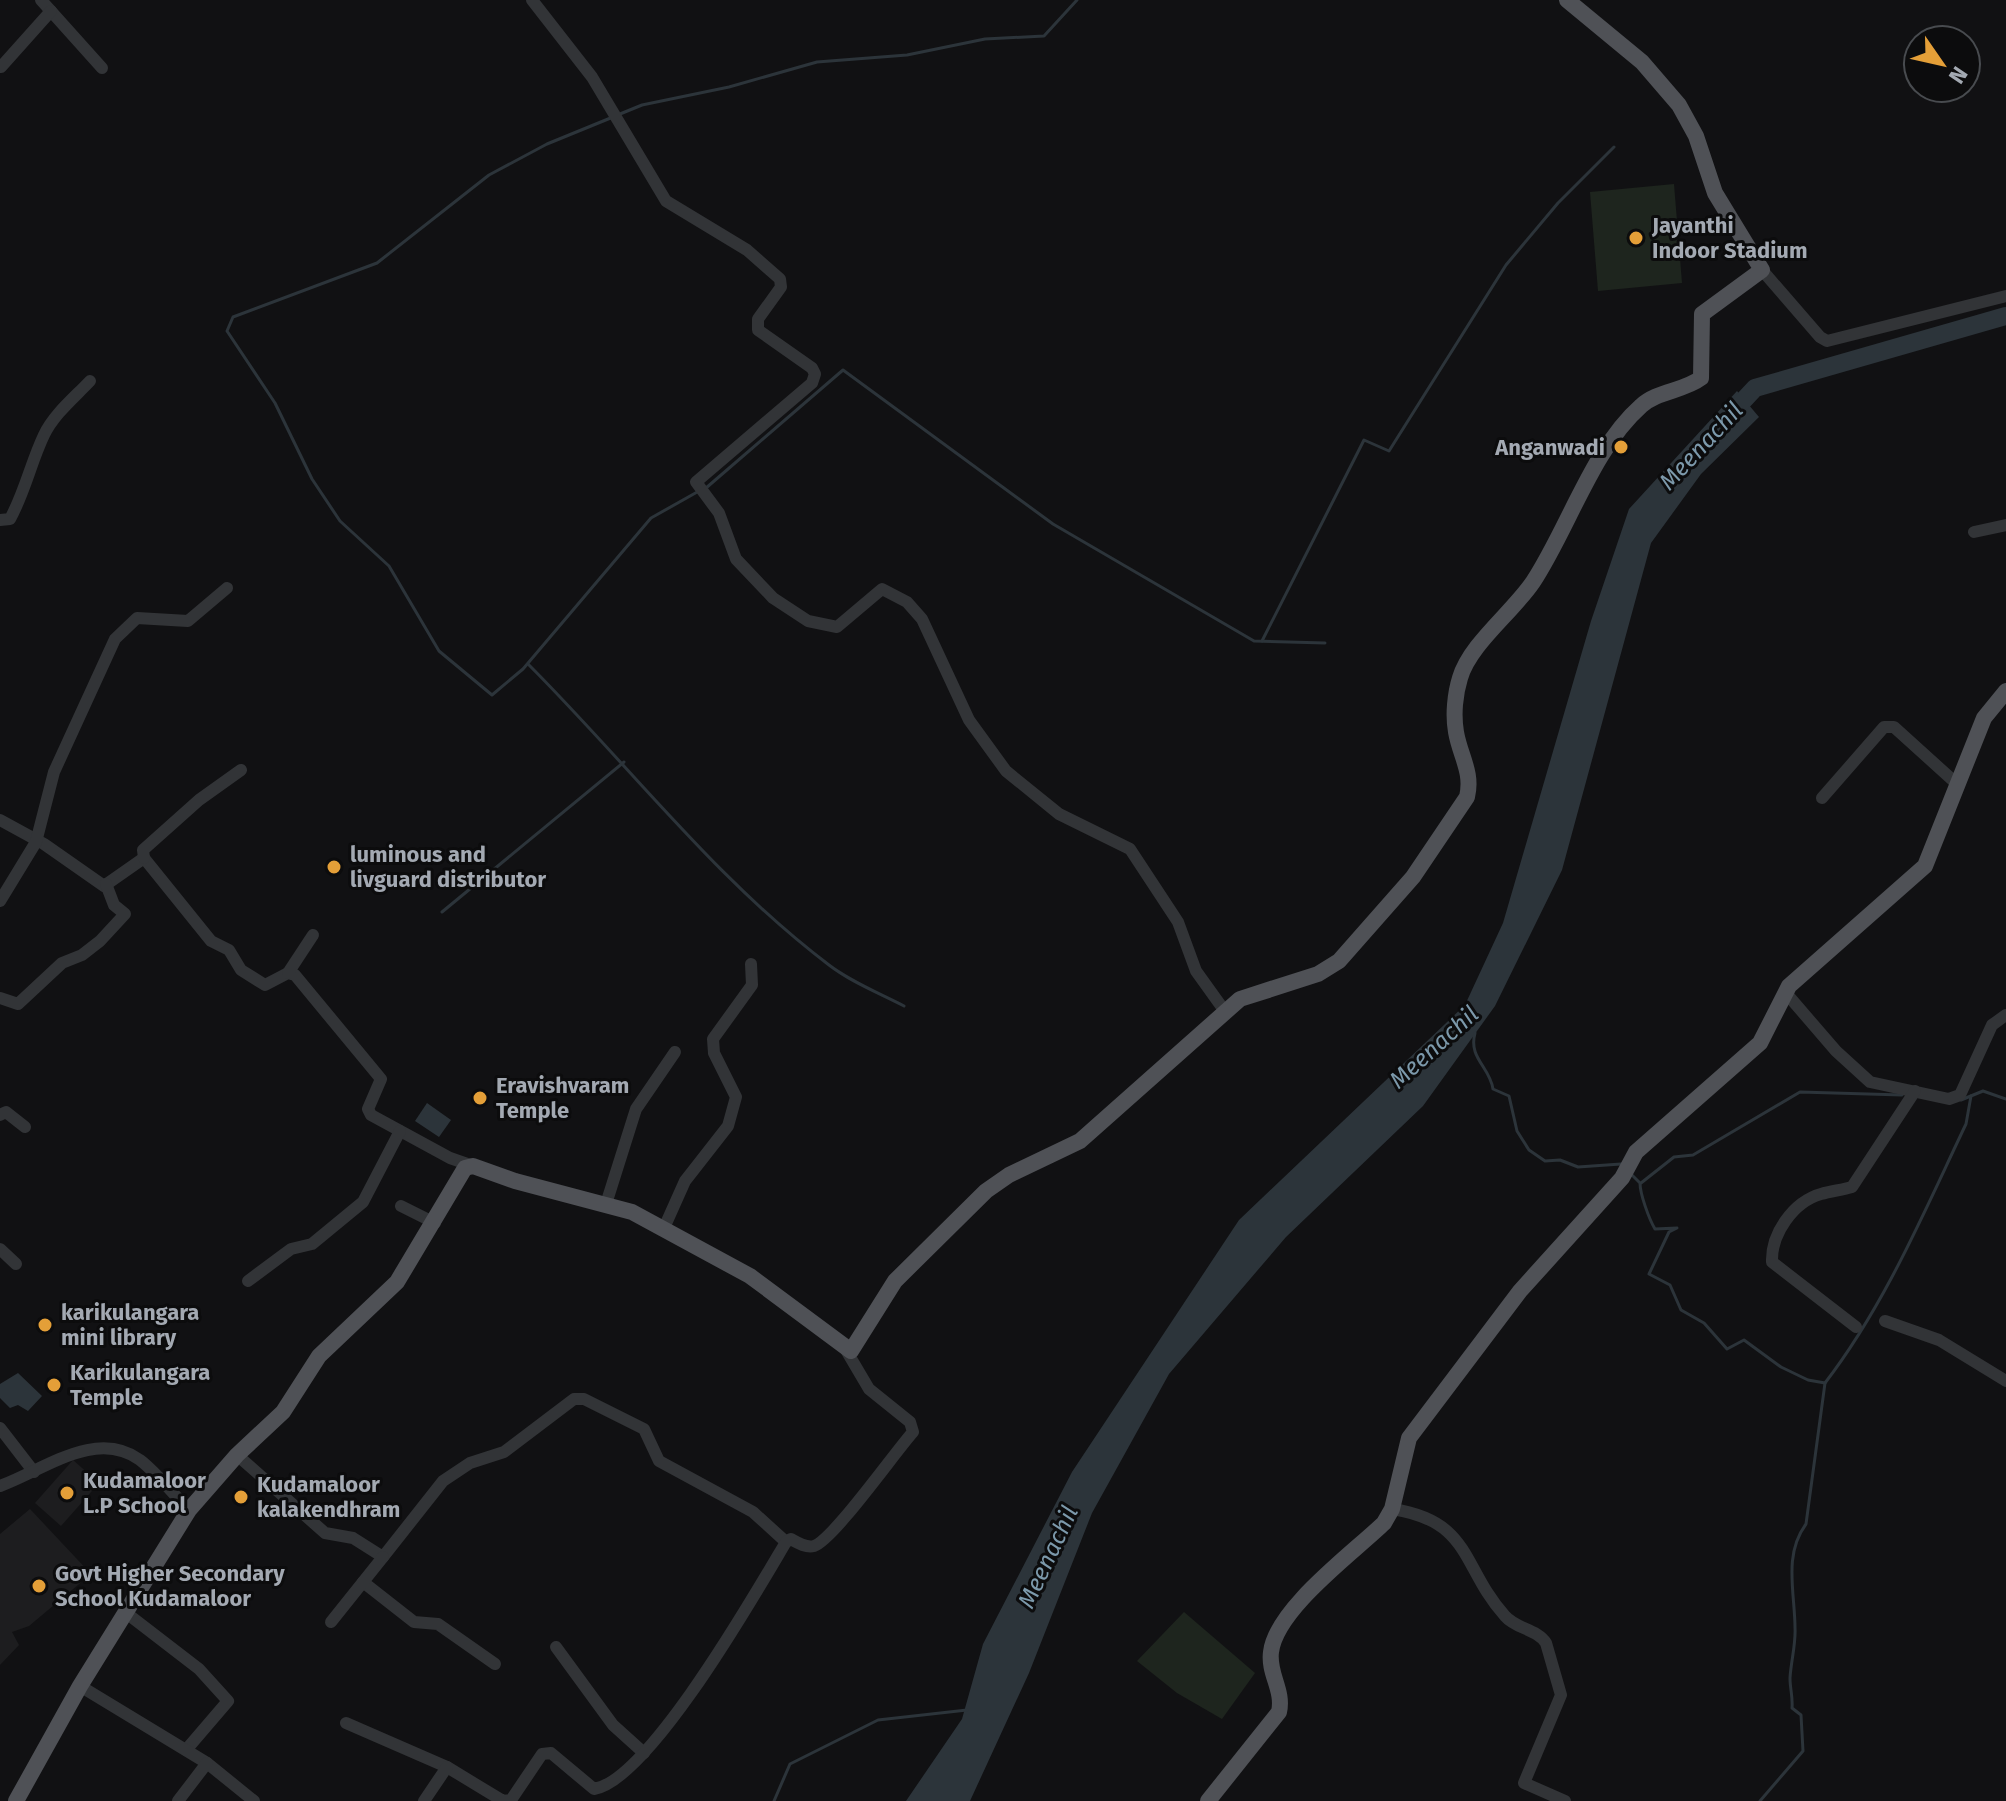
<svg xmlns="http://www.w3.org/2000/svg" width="2006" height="1801" font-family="'Fira Sans',sans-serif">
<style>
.built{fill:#1d1d1f}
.green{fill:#1e251e}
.water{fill:#2c343a}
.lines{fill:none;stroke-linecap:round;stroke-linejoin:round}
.stream{stroke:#2c343a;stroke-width:3}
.river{stroke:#2c343a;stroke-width:18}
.minor{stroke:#323437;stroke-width:12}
.major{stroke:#4f5156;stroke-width:16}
.poi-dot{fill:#e49f38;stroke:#0c0c0d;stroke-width:3}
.labels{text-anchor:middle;stroke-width:6;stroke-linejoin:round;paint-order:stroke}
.poi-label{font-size:22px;font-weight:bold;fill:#a3a9b2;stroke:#0c0c0d;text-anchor:start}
.water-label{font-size:24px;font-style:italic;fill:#7c99ab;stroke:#0c0c0d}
</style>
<rect width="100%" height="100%" fill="#111113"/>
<g class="built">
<polygon points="73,1460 99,1483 61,1526 35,1503"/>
<polygon points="30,1509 91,1574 29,1626 12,1632 19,1645 0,1665 0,1534"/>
</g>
<g class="green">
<polygon points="1674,184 1682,283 1598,291 1590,192"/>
<polygon points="1184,1612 1255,1673 1222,1719 1177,1693 1137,1661"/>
</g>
<g class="water">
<polygon points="1737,391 1759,417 1701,474 1651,543 1562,870 1495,1006 1423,1106 1286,1237 1169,1374 1092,1513 1029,1673 970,1801 906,1801 962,1719 983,1644 1072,1472 1239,1220 1465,1005 1503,923 1591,621 1629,509"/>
<polygon points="427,1103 451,1120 439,1137 415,1121"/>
<polygon points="18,1373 42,1396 28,1411 18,1405 10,1408 0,1398 0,1384"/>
</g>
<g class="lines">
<g class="stream">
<polyline points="620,114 642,105 729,87 817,62 907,55 985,39 1044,36 1077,0"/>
<polyline points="613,117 547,144 489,175 377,263 233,317 227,331 275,403 312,479 340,521 389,566 439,651 492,695 523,669 651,518 699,491"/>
<polyline points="706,488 843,370 1053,524 1254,641 1325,643"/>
<polyline points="1262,641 1364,440 1389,451 1506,265 1558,203 1614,147"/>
<path d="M528 664C628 764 715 879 829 965 851 982 879 993 904 1006"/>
<polyline points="442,912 624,762"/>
<path d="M1475 1033C1468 1058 1490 1067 1493 1089L1509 1096 1517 1131 1529 1150 1545 1161 1560 1160 1578 1167 1621 1164"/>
<polyline points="1961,1100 1983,1091 2006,1099"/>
<path d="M1632 1175 1640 1183C1640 1194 1649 1219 1655 1229L1677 1228 1669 1232 1649 1274 1670 1285 1681 1310 1704 1323 1727 1349 1744 1340 1781 1367 1808 1380 1825 1383 1806 1524C1783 1555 1795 1593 1795 1628 1796 1644 1791 1661 1790 1678 1790 1689 1793 1697 1792 1708L1801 1715 1803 1751 1760 1801"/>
<polyline points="1641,1183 1674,1157 1693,1155 1800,1092 1902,1095"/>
<path d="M1825 1383C1885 1305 1924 1212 1966 1124L1971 1096"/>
<polyline points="774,1801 790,1764 878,1720 967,1710"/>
</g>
<polyline class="river" points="1727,418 1755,388 2006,316"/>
<g class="minor">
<polyline points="41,0 102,68"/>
<polyline points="532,0 592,77 666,201 747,250 780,279 781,287 758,319 758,330 812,368 815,374 812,383 696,482 719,513 736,559 773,598 808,621 837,627 882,589 907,602 922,619 969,720 1006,771 1059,814 1130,849 1178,922 1196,971 1224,1010"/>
<polyline points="1,67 51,11"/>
<polyline points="1762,270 1820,337 1827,341 2006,296"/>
<path d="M0 520 10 519C25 492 31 462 44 435 54 414 74 398 90 381"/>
<polyline points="1974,532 2006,525"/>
<polyline points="1822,798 1884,727 1894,727 1957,784"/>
<polyline points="0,820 44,844 104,886 144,858 211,941 229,950 241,970 265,985 288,973 295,975 381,1079 368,1109 371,1115 450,1158 473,1166"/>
<polyline points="144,858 143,850 199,800 241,770"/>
<polyline points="0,901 36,842 54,772 115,639 137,618 188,621 227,588"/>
<polyline points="288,973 313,935"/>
<polyline points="1786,993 1836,1051 1870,1082 1949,1099 1960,1095 1992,1025 2006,1015"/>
<polyline points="0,998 18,1004 62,963 82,955 100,941 125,914 114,905 106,884"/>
<polyline points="0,1115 6,1112 25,1127"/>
<polyline points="606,1204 636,1109 675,1052"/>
<polyline points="401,1206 435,1223"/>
<polyline points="664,1228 685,1181 728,1126 736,1097 714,1053 713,1039 752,985 751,964"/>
<polyline points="0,1249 16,1264"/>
<polyline points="248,1281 291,1249 312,1244 363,1202 400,1131"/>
<polyline points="1885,1321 1939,1340 2006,1381"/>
<path d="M1856 1327 1772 1262C1771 1234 1793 1202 1821 1194 1831 1191 1842 1190 1852 1187L1915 1091"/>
<polyline points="0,1428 34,1472"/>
<polyline points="237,1455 325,1533 353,1538 383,1557 443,1481 470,1463 504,1452 574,1399 584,1399 644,1429 659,1461 753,1512 786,1542"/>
<path d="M0 1486C44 1470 96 1428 140 1460 158 1474 173 1494 189 1510"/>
<path d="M1392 1509C1472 1521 1461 1567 1505 1616 1516 1629 1537 1629 1546 1643L1561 1695 1524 1783 1565 1801"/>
<polyline points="363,1582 414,1622 438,1624 495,1664"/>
<polyline points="125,1612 199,1669 228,1701 186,1750"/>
<polyline points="331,1622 383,1557"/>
<polyline points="556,1647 613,1725 644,1753"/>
<polyline points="80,1686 207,1763 254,1801"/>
<path d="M346 1723 447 1767 503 1801 511 1800 542 1754 551 1753 594 1789C649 1780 755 1594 786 1542L791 1539C798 1543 806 1548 814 1546 833 1540 895 1452 913 1432L910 1422 869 1389 846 1350"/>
<polyline points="178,1801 207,1763"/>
<polyline points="424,1801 447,1767"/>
</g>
<g class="major">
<path d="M16 1801 80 1686 189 1510 237 1455 283 1412 319 1356 397 1282 465 1168 473 1166 515 1181 632 1212 750 1276 851 1351 895 1281 986 1191 1009 1175 1080 1141 1240 999 1318 974 1339 961 1413 877 1467 797C1473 772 1460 756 1456 732 1453 715 1455 694 1460 678 1470 644 1512 613 1533 582 1568 529 1593 448 1641 406 1657 391 1684 391 1701 378L1702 314 1762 270 1715 193 1696 136 1679 105 1642 62 1567 0"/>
<path d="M1208 1801 1279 1712C1284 1690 1268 1674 1271 1652 1276 1609 1353 1553 1384 1523L1392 1509 1409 1438 1520 1291 1622 1178 1636 1152 1760 1043 1789 986 1925 866 1984 718 2006 691"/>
</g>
</g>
<g class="poi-dot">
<circle cx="1636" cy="238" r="8"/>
<circle cx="1621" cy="447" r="8"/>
<circle cx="334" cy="867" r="8"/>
<circle cx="480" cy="1098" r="8"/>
<circle cx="45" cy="1325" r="8"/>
<circle cx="54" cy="1385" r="8"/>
<circle cx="67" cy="1493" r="8"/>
<circle cx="241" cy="1497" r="8"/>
<circle cx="39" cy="1586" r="8"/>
</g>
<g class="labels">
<g class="poi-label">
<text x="1652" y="233">Jayanthi<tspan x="1652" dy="25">Indoor Stadium</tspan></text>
<text x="1605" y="455" text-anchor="end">Anganwadi</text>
<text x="350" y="862">luminous and<tspan x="350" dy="25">livguard distributor</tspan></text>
<text x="496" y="1093">Eravishvaram<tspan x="496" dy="25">Temple</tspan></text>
<text x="61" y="1320">karikulangara<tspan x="61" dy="25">mini library</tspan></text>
<text x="70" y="1380">Karikulangara<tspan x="70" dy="25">Temple</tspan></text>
<text x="83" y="1488">Kudamaloor<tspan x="83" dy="25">L.P School</tspan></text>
<text x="257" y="1492">Kudamaloor<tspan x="257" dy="25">kalakendhram</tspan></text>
<text x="55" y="1581">Govt Higher Secondary<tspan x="55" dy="25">School Kudamaloor</tspan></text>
</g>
<g class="water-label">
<text transform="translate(1701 446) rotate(-47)" y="8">Meenachil</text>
<text transform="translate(1434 1047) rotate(-42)" y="8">Meenachil</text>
<text transform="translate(1048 1557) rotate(-65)" y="8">Meenachil</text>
</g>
</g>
<g transform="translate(1942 64) rotate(124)"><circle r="38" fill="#0c0c0d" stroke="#484b4f" stroke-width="2"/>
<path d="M0-6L14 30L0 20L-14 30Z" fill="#e49f38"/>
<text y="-12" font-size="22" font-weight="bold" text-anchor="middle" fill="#a3a9b2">N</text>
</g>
</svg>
